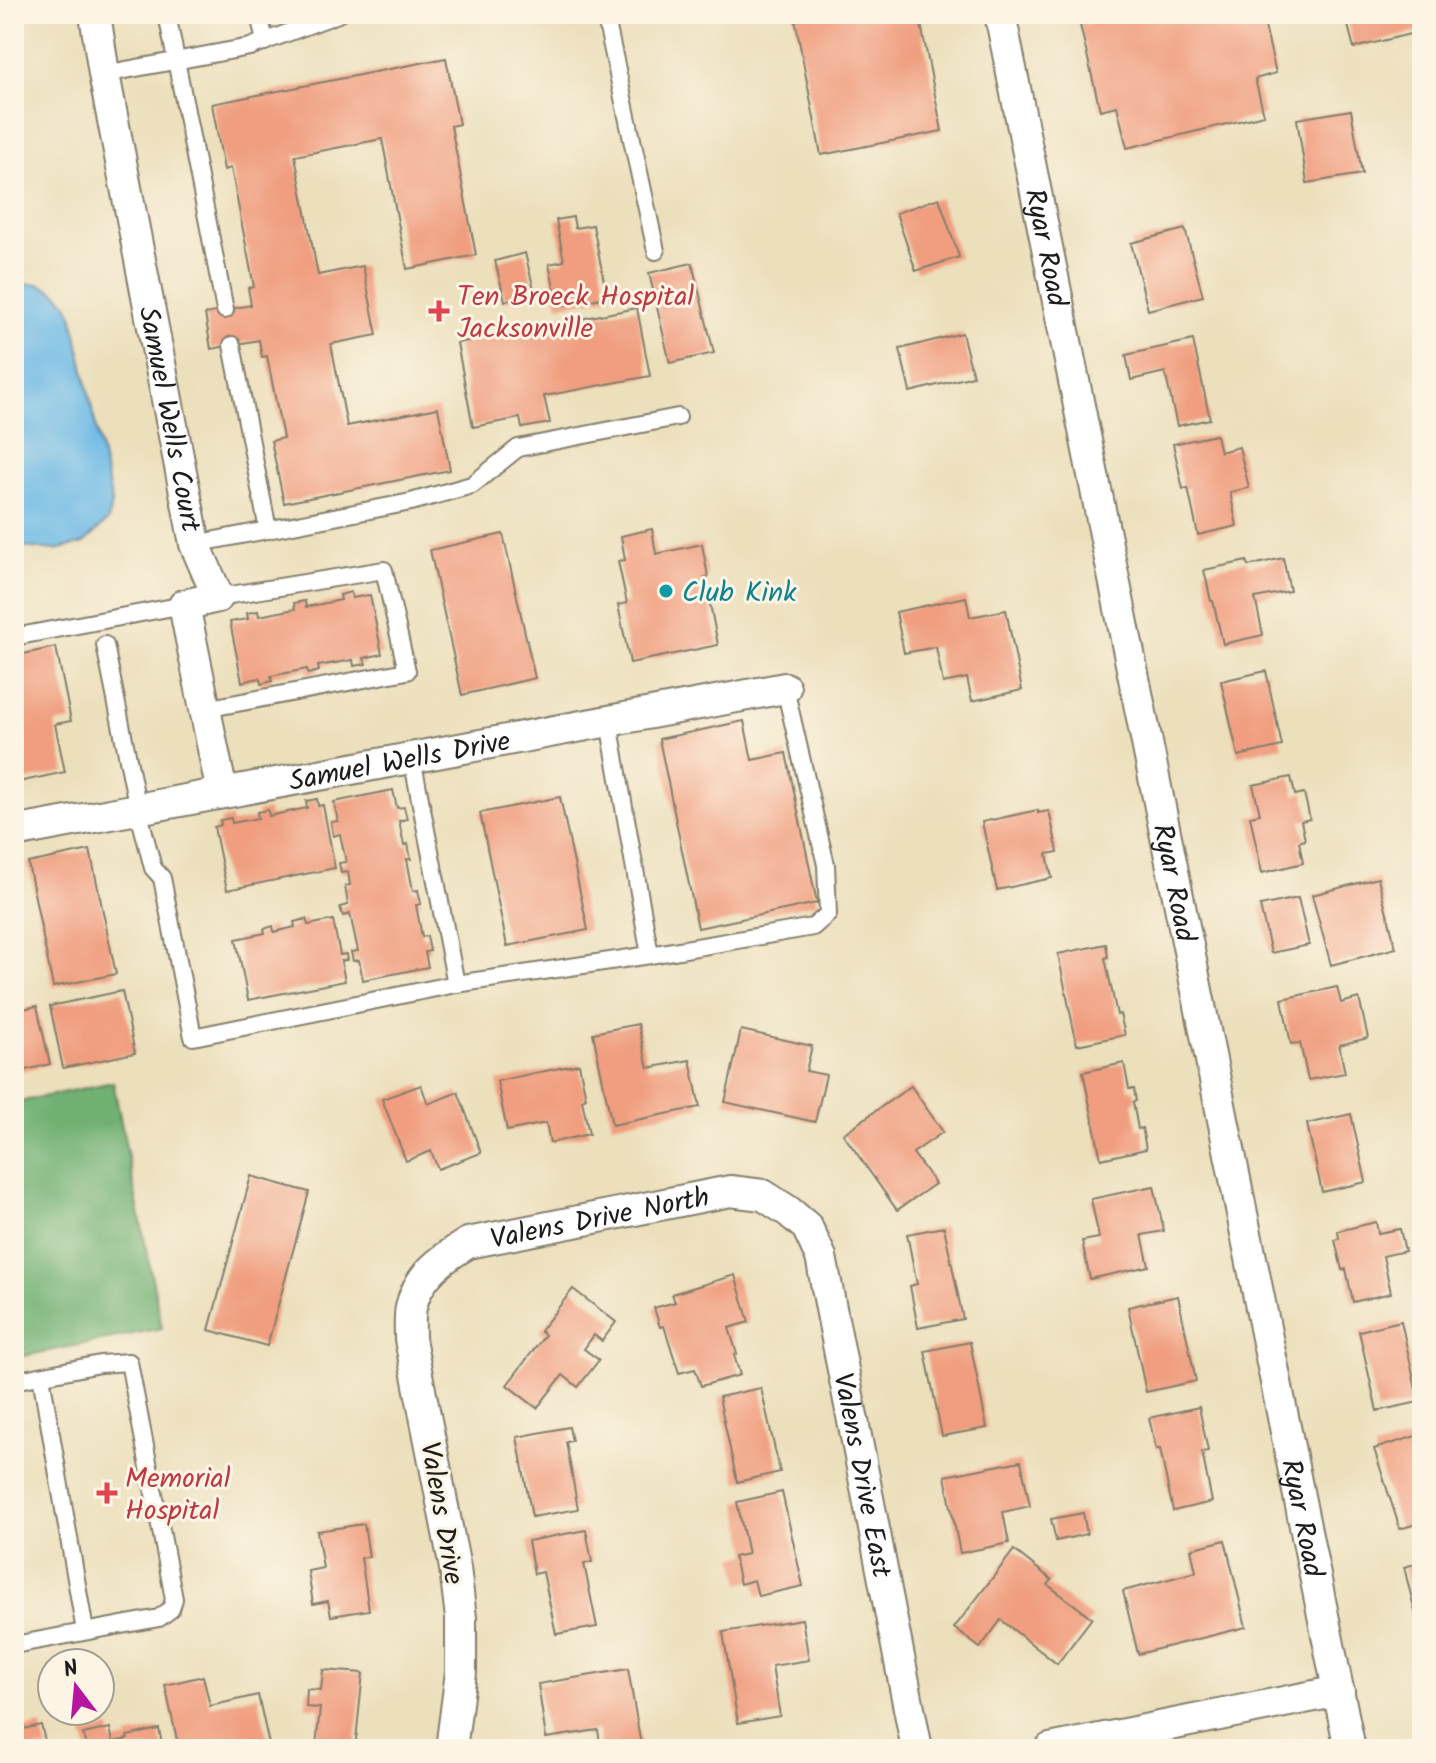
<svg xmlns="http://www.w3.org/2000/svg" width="1436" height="1763" font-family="Kalam,sans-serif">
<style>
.forest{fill:#70b072;stroke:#466647;stroke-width:2}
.water{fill:#6cb9e6;stroke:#446a81;stroke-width:2}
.building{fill:#f09e7f}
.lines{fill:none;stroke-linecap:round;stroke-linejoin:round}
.service-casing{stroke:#847e6c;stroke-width:20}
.minor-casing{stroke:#847e6c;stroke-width:34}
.service{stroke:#fff;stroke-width:16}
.minor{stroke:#fff;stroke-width:30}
.health-dot{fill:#e0444e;stroke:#fcf5e5;stroke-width:3}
.culture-dot{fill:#0f9aa8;stroke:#fcf5e5;stroke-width:3}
.labels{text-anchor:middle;stroke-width:6;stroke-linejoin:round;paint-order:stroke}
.street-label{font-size:28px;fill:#1c1c1c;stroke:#fcf5e5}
.health-label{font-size:28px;fill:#be3a42;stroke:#fcf5e5;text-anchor:start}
.culture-label{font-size:28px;fill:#0d838f;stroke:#fcf5e5;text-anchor:start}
</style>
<rect width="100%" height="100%" fill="#fcf5e5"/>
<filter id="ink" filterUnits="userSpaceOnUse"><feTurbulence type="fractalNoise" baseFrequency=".0125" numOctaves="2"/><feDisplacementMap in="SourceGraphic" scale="16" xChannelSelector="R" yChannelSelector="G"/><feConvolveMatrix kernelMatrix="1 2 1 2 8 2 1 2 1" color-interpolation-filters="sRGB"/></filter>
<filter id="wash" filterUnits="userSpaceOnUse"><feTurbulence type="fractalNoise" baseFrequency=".006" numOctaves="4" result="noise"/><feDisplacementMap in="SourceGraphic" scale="32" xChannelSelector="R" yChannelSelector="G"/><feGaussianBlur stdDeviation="1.8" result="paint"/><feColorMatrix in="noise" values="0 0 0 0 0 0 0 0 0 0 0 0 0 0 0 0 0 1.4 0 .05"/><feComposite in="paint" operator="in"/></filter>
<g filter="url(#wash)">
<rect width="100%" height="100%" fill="#ecdfbc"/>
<polygon class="forest" points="113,1082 162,1328 14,1358 14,1103"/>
<path class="water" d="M38 284C55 290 65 297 72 314L112 503 108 520 84 543 55 550 22 547 14 541V285Z"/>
<g id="blocks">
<g class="building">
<polygon points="794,14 919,14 942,131 821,155"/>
<polygon points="1129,14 1262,14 1276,73 1255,79 1264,115 1127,148 1117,106 1100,110 1080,25"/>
<polygon points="1345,14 1422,14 1422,31 1354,48"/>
<polygon points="446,58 459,124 451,126 476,255 407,269 382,139 295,156 318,275 363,266 377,335 331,344 347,426 438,408 450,470 284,503 271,441 283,438 267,356 262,357 259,340 211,349 205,314 251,305 248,288 254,287 231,168 224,170 212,104"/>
<polygon points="1351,110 1362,174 1307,183 1297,119"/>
<polygon points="939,198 959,257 916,271 896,213"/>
<polygon points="573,217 575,228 593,225 607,297 558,306 549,264 564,261 556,220"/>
<polygon points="1185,229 1203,296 1148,310 1131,243"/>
<polygon points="525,253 535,294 505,301 495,261"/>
<polygon points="692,263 714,353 670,363 649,273"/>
<polygon points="637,308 650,376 544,396 550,423 522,428 520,418 473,427 457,343"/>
<polygon points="962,333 973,376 910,392 900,349"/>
<polygon points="1193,340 1210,419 1177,426 1165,372 1131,380 1126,355"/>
<polygon points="1216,435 1220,452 1239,447 1249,488 1230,492 1237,526 1198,535 1188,488 1183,489 1173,444"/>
<polygon points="652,529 656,554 702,544 708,577 705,578 718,645 630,663 618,605 627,603 618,561 625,560 621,536"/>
<polygon points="503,534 535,678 462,695 430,550"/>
<polygon points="1283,558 1290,591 1255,598 1263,635 1223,644 1213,601 1211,601 1204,570 1247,561 1248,566"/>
<polygon points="351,592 352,598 370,595 382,654 364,658 366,664 354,666 353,660 318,666 319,671 308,674 307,669 271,676 272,681 261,684 260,678 242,682 230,622 248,619 247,613 258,611 259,616 295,609 294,603 305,601 306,607 341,600 340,595"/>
<polygon points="966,597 970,617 1006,610 1022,690 972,701 967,678 943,683 936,647 904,653 896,612"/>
<polygon points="56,647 71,721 55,724 65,772 14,783 14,656"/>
<polygon points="1266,671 1282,746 1238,756 1221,681"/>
<polygon points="744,721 752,760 786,753 817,903 698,928 659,739"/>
<polygon points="1291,777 1295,795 1304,793 1310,819 1301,821 1305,840 1299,842 1303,863 1262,873 1250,816 1260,814 1253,785"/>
<polygon points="393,790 397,808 404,807 407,819 399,821 404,845 408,844 411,859 407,859 413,891 418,890 421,904 416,905 422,937 427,936 430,951 425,952 428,967 363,980 359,960 353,961 351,952 358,951 350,914 343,916 340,907 348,905 345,886 350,885 348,872 341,873 339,863 346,862 340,834 333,836 331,822 338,821 334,802"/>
<polygon points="560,797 588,930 507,946 480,813"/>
<polygon points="317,799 318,806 323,805 335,868 227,890 214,827 221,825 220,820 231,818 232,823 258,818 257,812 268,810 269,816 307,808 306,801"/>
<polygon points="1038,810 1038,813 1049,811 1058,852 1047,854 1052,878 997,890 982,822"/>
<polygon points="90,850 116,974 53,987 28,863"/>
<polygon points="1378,878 1396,948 1331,965 1312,895"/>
<polygon points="1298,898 1309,945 1271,953 1260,906"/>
<polygon points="306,919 308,925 333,920 340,955 346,954 347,960 341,961 345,981 248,1000 236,939 265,933 264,929 273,926 274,932 295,927 294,922"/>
<polygon points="1106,944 1108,957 1105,958 1117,1015 1120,1014 1125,1035 1077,1045 1058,954"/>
<polygon points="1337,987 1341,1003 1359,998 1368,1038 1339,1045 1345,1073 1308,1080 1300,1043 1291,1044 1282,999"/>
<polygon points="122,991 135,1053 63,1068 50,1006"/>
<polygon points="37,1006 50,1064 14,1073 14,1011"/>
<polygon points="638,1024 648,1068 690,1060 700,1107 612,1125 593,1033"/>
<polygon points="741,1030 812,1046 806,1071 826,1075 815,1122 725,1102"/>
<polygon points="1124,1063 1129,1089 1134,1089 1136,1101 1133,1102 1138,1129 1142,1128 1146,1149 1101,1159 1083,1072"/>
<polygon points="579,1064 586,1098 582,1100 589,1134 550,1143 546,1123 507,1131 497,1081"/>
<polygon points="421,1085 428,1104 458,1092 481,1153 438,1169 431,1151 406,1161 382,1099"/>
<polygon points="911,1086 943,1132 913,1153 935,1184 897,1210 843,1134"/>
<polygon points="1351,1114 1366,1182 1322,1192 1307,1124"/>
<polygon points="251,1176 309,1192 267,1346 209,1330"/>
<polygon points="1154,1186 1164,1231 1142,1235 1149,1266 1090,1279 1082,1241 1099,1238 1091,1199"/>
<polygon points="1376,1222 1378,1233 1400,1229 1405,1251 1383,1256 1391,1293 1353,1302 1346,1269 1342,1270 1335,1240 1339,1239 1338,1231"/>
<polygon points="944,1227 963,1319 918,1328 910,1286 917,1284 907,1234"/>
<polygon points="735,1275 749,1322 729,1328 737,1354 734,1355 740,1375 701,1386 695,1369 679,1373 664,1326 660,1327 654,1308 675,1302 672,1294"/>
<polygon points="573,1289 616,1322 602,1341 594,1335 584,1349 599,1360 578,1387 563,1375 537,1408 507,1385 545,1335 540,1331"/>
<polygon points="1178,1296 1196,1381 1146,1392 1128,1307"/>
<polygon points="1401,1321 1419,1402 1377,1411 1359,1331"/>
<polygon points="970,1342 987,1428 942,1436 925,1351"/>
<polygon points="761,1388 780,1472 737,1482 719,1397"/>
<polygon points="1199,1407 1208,1451 1202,1452 1212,1502 1173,1511 1160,1449 1156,1449 1149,1418"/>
<polygon points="569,1427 572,1441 566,1442 578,1509 532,1517 517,1437"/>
<polygon points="1422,1434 1422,1522 1400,1529 1374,1449"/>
<polygon points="1021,1461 1030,1506 1003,1512 1009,1543 960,1553 945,1476"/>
<polygon points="782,1492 803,1586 758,1596 754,1580 740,1584 734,1557 748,1554 737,1502"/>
<polygon points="1083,1513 1087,1534 1056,1541 1051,1519"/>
<polygon points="364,1524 369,1557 361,1558 369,1610 331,1616 328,1601 313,1604 308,1571 323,1568 317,1531"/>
<polygon points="586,1530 592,1562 584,1564 597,1627 556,1634 543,1572 534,1574 528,1541"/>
<polygon points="1225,1540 1246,1627 1138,1654 1123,1591 1196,1572 1191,1549"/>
<polygon points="1014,1550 1052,1580 1048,1585 1092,1618 1057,1664 1001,1620 980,1648 954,1628"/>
<polygon points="1422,1562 1422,1635 1421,1636 1404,1567"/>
<polygon points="802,1619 809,1660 772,1666 780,1716 738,1723 723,1632"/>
<polygon points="628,1669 641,1745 618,1749 601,1749 598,1730 546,1738 538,1684"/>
<polygon points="323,1670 363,1673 355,1749 316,1746 320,1708 306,1707 307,1689 321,1690"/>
<polygon points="203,1676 210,1706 258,1695 270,1749 179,1749 165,1685"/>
<polygon points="41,1725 47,1749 14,1749 14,1731"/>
<polygon points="110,1728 113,1742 128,1739 127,1736 159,1729 163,1749 87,1749 83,1734"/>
</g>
</g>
</g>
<g filter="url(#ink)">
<use href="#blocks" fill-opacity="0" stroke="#847e6c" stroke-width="2"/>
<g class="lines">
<defs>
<g id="service">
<polyline points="167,14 225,310"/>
<polyline points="259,14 265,42"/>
<polyline points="605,14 656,251"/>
<polyline points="104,74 250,47 338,14"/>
<polyline points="232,345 268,530"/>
<polyline points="195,544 411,502 472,485 518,448 678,417"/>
<polyline points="14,637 184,605"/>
<polyline points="105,645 138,809 153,868 162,878 193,1037 456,984 650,955 813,927 828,914 826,865 785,688"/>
<polyline points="205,709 407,671 384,570 218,597"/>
<polyline points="609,722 650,955"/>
<polyline points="412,758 456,984"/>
<polyline points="41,1376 85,1631"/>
<polyline points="14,1381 100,1364 129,1362 174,1599 171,1609 159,1618 14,1645"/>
</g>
<g id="minor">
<path id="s1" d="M95 14 104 74 195 544 218 597 184 605 222 793"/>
<path id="s2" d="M1000 14 1350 1749"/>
<path id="s3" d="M14 832 785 688"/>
<path id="s4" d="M451 1749 461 1672V1618L455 1568 410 1339C410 1328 409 1317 411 1307 418 1275 443 1258 468 1243L730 1191 763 1195 788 1211 807 1227 821 1257 917 1749"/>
<polyline points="1050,1749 1339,1691"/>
</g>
</defs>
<use href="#service" class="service-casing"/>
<use href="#minor" class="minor-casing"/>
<use href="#service" class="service"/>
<use href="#minor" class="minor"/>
</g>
</g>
<g class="health-dot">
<path d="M435 299h8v8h8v8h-8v8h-8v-8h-8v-8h8z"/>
<path d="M103 1481h8v8h8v8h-8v8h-8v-8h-8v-8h8z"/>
</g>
<circle class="culture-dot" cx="666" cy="591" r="8"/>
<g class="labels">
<g class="street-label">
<text dy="10" stroke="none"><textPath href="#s2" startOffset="238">Ryar Road</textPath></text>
<text dy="10" stroke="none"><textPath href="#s1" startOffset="412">Samuel Wells Court</textPath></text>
<text dy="10" stroke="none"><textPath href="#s3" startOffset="392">Samuel Wells Drive</textPath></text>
<text dy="10" stroke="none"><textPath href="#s2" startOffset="886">Ryar Road</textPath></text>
<text dy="10" stroke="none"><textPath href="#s4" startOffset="670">Valens Drive North</textPath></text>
<text dy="10" stroke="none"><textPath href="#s4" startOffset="1146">Valens Drive East</textPath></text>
<text transform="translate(443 1513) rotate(80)" y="10">Valens Drive</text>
<text dy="10" stroke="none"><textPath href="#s2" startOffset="1534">Ryar Road</textPath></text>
</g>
<g class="health-label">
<text x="457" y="305">Ten Broeck Hospital<tspan x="457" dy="32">Jacksonville</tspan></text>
<text x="125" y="1487">Memorial<tspan x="125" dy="32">Hospital</tspan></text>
</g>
<g class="culture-label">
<text x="682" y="601">Club Kink</text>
</g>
</g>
<rect width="1436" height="1763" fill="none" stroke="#fcf5e5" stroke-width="48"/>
<g transform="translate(76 1687) rotate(344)"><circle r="38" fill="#fcf5e5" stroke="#a29e95" stroke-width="2"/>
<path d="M0-6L14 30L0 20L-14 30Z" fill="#b5179e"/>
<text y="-12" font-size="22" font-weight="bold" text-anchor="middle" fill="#1c1c1c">N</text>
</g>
</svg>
